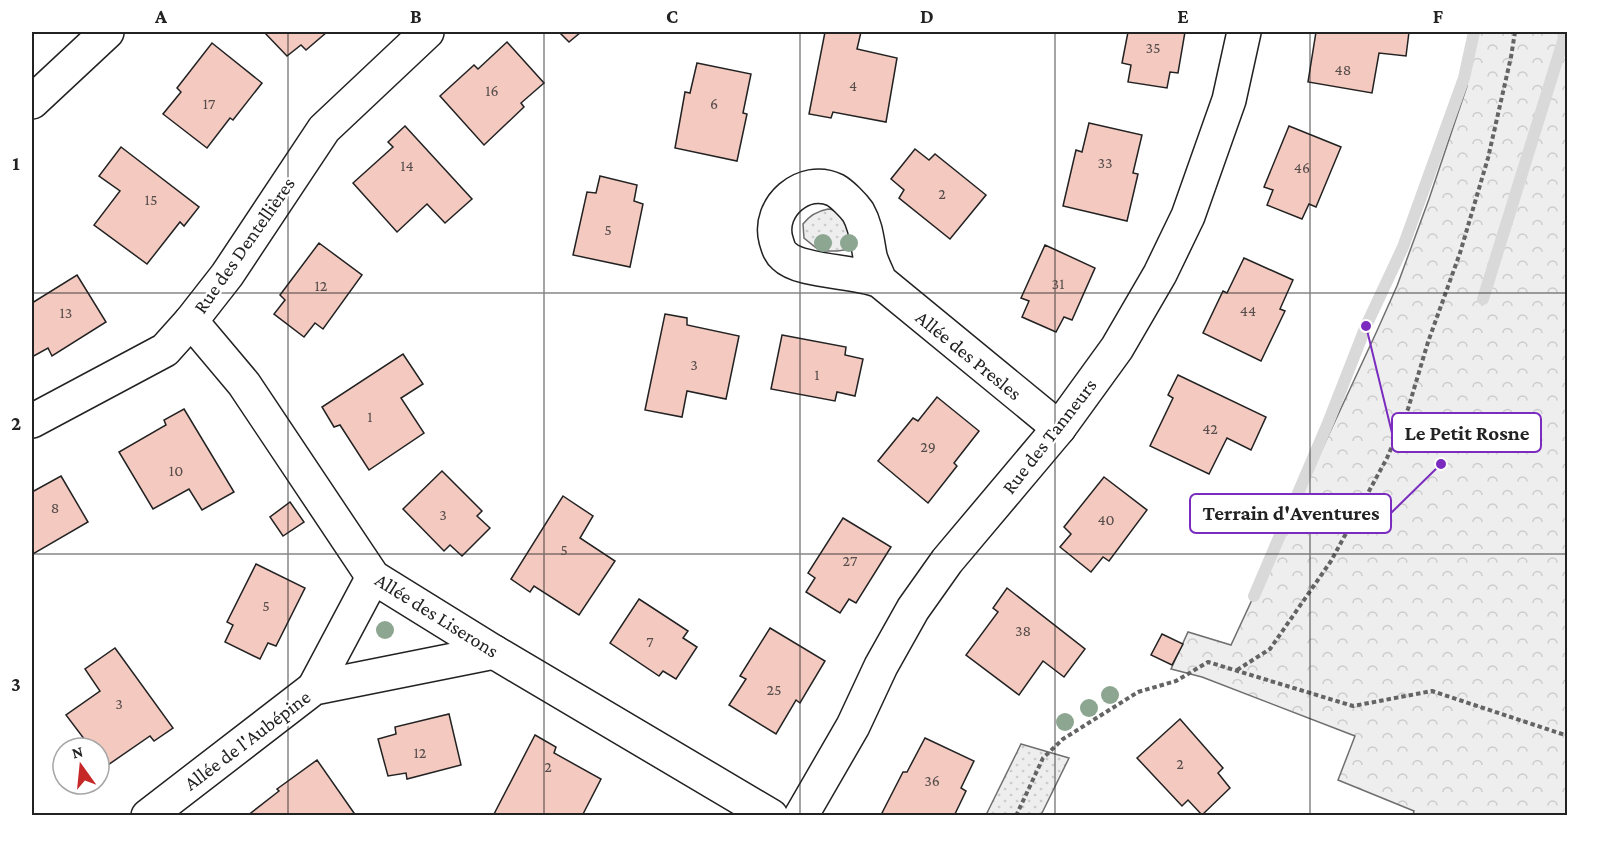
<svg xmlns="http://www.w3.org/2000/svg" width="1599" height="847" font-family="'Crimson Pro',serif">
<style>
.grass{fill:url(#grass-dots);stroke:#6f6f6f;stroke-width:1.5}
.park{fill:url(#park-crowns);stroke:#6f6f6f;stroke-width:1.5}
.lines{fill:none;stroke-linecap:round;stroke-linejoin:round}
.stream{stroke:#d9d9d9;stroke-width:12}
.building{fill:#f3c9c0;stroke:#222;stroke-width:1.5}
.minor-casing{stroke:#222;stroke-width:36}
.path{stroke:#646464;stroke-width:4;stroke-dasharray:4.5 3;stroke-linecap:butt}
.minor{stroke:#fff;stroke-width:33}
.tree{fill:#8da692}
.grid{fill:none;stroke:#222;stroke-width:1.5;stroke-opacity:0.55}
.labels{text-anchor:middle;stroke-width:4.5;stroke-linejoin:round;paint-order:stroke}
.number-label{font-size:16px;fill:#564c4a}
.street-label{font-size:20px;fill:#222;stroke:#fff}
.leader{fill:none;stroke:#7b2cbf;stroke-width:2}
.callout-dot{fill:#7b2cbf;stroke:#fff;stroke-width:2}
.callout{fill:#fff;stroke:#7b2cbf;stroke-width:2}
.callout-label{font-size:21px;text-anchor:middle;font-weight:bold;fill:#222}
.neatline{fill:none;stroke:#222;stroke-width:2}
.grid-label{font-size:20px;text-anchor:middle;font-weight:bold;fill:#222}
</style>
<defs>
<pattern id="grass-dots" width="8" height="8" patternUnits="userSpaceOnUse" patternTransform="scale(1.5)"><rect width="8" height="8" fill="#eee"/><path d="M2 2h.1M6 6h.1" fill="none" stroke="#ccc" stroke-width="1.8" stroke-linecap="round"/></pattern>
<pattern id="park-crowns" width="20" height="18" patternUnits="userSpaceOnUse" patternTransform="scale(1.5)"><rect width="20" height="18" fill="#eee"/><path d="M2 6a3 3 0 1 1 6 0M12 15a3 3 0 1 1 6 0" fill="none" stroke="#ccc"/></pattern>
</defs>
<rect width="100%" height="100%" fill="#fff"/>
<g class="grass">
<path d="M828 209 835 210 844 214 860 248 837 251H820L804 238 803 224C810 215 817 211 828 209Z"/>
<polygon points="1021,744 1069,758 1041,815 986,815"/>
</g>
<polygon class="park" points="1469,32 1567,32 1567,815 1413,815 1414,811 1338,780 1355,736 1202,677 1171,669 1188,632 1231,645 1376,333 1397,286 1429,199 1467,86"/>
<g class="lines">
<g class="stream">
<polyline points="1483,299 1564,38 1563,32"/>
<polyline points="1254,596 1328,423 1366,326 1403,247 1464,78 1474,32"/>
</g>
</g>
<g class="building">
<polygon points="264,32 327,32 306,50 301,45 287,56"/>
<polygon points="559,32 581,32 569,42"/>
<polygon points="825,32 861,32 857,49 897,58 886,122 833,112 831,118 809,114"/>
<polygon points="1128,32 1185,32 1178,73 1170,72 1167,88 1128,82 1131,65 1122,63"/>
<polygon points="1316,32 1409,32 1406,56 1379,53 1372,93 1308,82"/>
<polygon points="507,42 544,83 521,103 524,107 484,145 440,96 474,65 478,69"/>
<polygon points="212,43 262,83 233,120 230,118 207,148 163,114 181,92 177,88"/>
<polygon points="697,63 751,74 743,113 747,114 737,161 675,148 685,92 690,93"/>
<polygon points="1089,123 1142,135 1133,173 1138,174 1127,221 1063,206 1076,150 1082,152"/>
<polygon points="405,126 472,199 445,223 427,204 397,232 353,183 393,147 388,142"/>
<polygon points="1289,126 1341,147 1316,207 1309,204 1302,219 1267,205 1273,190 1264,187"/>
<polygon points="121,147 199,207 184,226 180,222 147,264 94,225 120,191 99,176"/>
<polygon points="915,149 929,160 935,154 986,195 950,239 899,198 904,190 891,179"/>
<polygon points="600,176 637,185 634,201 643,204 630,267 573,255 587,192 596,193"/>
<polygon points="319,243 362,275 323,329 315,323 304,337 274,314 285,300 280,295"/>
<polygon points="1045,245 1095,268 1072,320 1064,317 1056,332 1022,317 1029,301 1021,298"/>
<polygon points="1244,258 1293,280 1280,309 1285,311 1261,361 1203,333 1223,291 1227,293"/>
<polygon points="77,275 106,322 52,356 48,348 32,357 32,303"/>
<polygon points="665,314 687,318 687,325 739,336 726,399 687,391 682,417 645,410"/>
<polygon points="782,335 846,347 845,355 863,359 855,396 837,392 835,401 771,389"/>
<polygon points="403,354 423,384 401,398 424,433 369,470 340,425 334,427 322,407"/>
<polygon points="1178,375 1266,417 1251,450 1227,438 1209,474 1150,446 1173,398 1168,395"/>
<polygon points="937,397 979,431 954,463 957,466 928,503 878,461 913,418 918,421"/>
<polygon points="184,409 234,492 202,510 189,489 153,509 119,452 166,425 164,420"/>
<polygon points="442,471 482,511 477,516 490,528 462,556 450,545 444,551 403,509"/>
<polygon points="61,476 88,522 33,554 32,551 32,492"/>
<polygon points="1104,477 1147,510 1109,561 1103,557 1091,572 1060,547 1071,534 1064,527"/>
<polygon points="563,496 593,516 580,538 615,561 579,615 534,586 530,592 511,579"/>
<polygon points="290,502 304,522 283,536 270,517"/>
<polygon points="843,518 891,547 856,603 849,599 840,613 806,592 815,578 808,573"/>
<polygon points="256,564 305,588 276,646 268,643 260,659 225,642 233,625 227,622"/>
<polygon points="1007,588 1085,649 1064,677 1043,661 1019,695 966,655 998,612 993,608"/>
<polygon points="639,599 688,631 683,638 697,647 676,679 663,671 659,676 610,643"/>
<polygon points="770,628 825,661 800,703 796,700 776,734 729,705 746,679 740,676"/>
<polygon points="1162,634 1183,644 1172,665 1151,655"/>
<polygon points="115,648 173,728 154,741 150,736 105,767 99,759 99,748 91,748 66,715 100,691 85,669"/>
<polygon points="449,714 461,765 407,779 406,773 388,776 378,739 396,734 395,727"/>
<polygon points="1180,719 1223,768 1218,773 1230,788 1202,815 1188,800 1182,806 1137,758"/>
<polygon points="535,735 556,747 554,753 601,779 582,816 493,816"/>
<polygon points="925,738 974,761 961,788 966,791 954,816 887,816 882,813 903,772 907,772"/>
<polygon points="317,760 354,813 351,816 247,816 279,791 277,789"/>
</g>
<g class="lines">
<defs>
<g id="minor">
<polyline points="32,102 107,32"/>
<path d="M880 281C855 270 801 273 784 256 779 252 778 246 776 240 767 207 804 175 835 190 842 194 853 205 858 212 866 226 867 240 870 256 872 264 877 273 880 281L1059 428"/>
<polyline points="191,321 244,384 373,577 494,652 771,816"/>
<polyline points="32,421 165,350 191,321 227,275 324,129 427,32"/>
<polyline points="314,688 373,577"/>
<polyline points="148,816 314,688 494,652"/>
<polyline points="801,816 853,726 881,666 913,609 947,561 1059,428 1117,348 1160,274 1188,216 1229,100 1244,32"/>
</g>
</defs>
<use href="#minor" class="minor-casing"/>
<g class="path">
<polyline points="1237,670 1270,649 1331,561 1387,458 1408,409 1428,342 1460,253 1488,158 1511,57 1515,32"/>
<polyline points="1016,816 1043,758 1063,739 1138,692 1176,681 1208,662 1353,706 1432,691 1568,736"/>
</g>
<use href="#minor" class="minor"/>
</g>
<g class="tree">
<circle cx="823" cy="243" r="9"/>
<circle cx="849" cy="243" r="9"/>
<circle cx="385" cy="630" r="9"/>
<circle cx="1110" cy="695" r="9"/>
<circle cx="1089" cy="708" r="9"/>
<circle cx="1065" cy="722" r="9"/>
</g>
<path class="grid" d="M288 32V816M544 32V816M800 32V816M1055 32V816M1310 32V816M32 293H1568M32 554H1568"/>
<g class="labels">
<g class="number-label">
<text x="1153" y="53">35</text>
<text x="1343" y="75">48</text>
<text x="853" y="91">4</text>
<text x="492" y="96">16</text>
<text x="209" y="109">17</text>
<text x="714" y="109">6</text>
<text x="1105" y="168">33</text>
<text x="407" y="171">14</text>
<text x="1302" y="173">46</text>
<text x="942" y="199">2</text>
<text x="151" y="205">15</text>
<text x="608" y="235">5</text>
<text x="1058" y="289">31</text>
<text x="321" y="291">12</text>
<text x="1248" y="316">44</text>
<text x="66" y="318">13</text>
<text x="694" y="370">3</text>
<text x="817" y="380">1</text>
<text x="370" y="422">1</text>
<text x="1210" y="434">42</text>
<text x="928" y="452">29</text>
<text x="176" y="476">10</text>
<text x="55" y="513">8</text>
<text x="443" y="520">3</text>
<text x="1106" y="525">40</text>
<text x="564" y="555">5</text>
<text x="850" y="566">27</text>
<text x="266" y="611">5</text>
<text x="1023" y="636">38</text>
<text x="650" y="647">7</text>
<text x="774" y="695">25</text>
<text x="119" y="709">3</text>
<text x="420" y="758">12</text>
<text x="1180" y="769">2</text>
<text x="548" y="772">2</text>
<text x="932" y="786">36</text>
</g>
<g class="street-label">
<text transform="translate(244 245) rotate(-55)" y="7">Rue des Dentellières</text>
<text transform="translate(969 355) rotate(39)" y="7">Allée des Presles</text>
<text transform="translate(1049 436) rotate(-52)" y="7">Rue des Tanneurs</text>
<text transform="translate(437 615) rotate(32)" y="7">Allée des Liserons</text>
<text transform="translate(247 740) rotate(-37)" y="7">Allée de l'Aubépine</text>
</g>
</g>
<path class="leader" d="M1366 326L1392 433M1441 464L1391 513"/>
<g class="callout-dot">
<circle cx="1366" cy="326" r="6"/>
<circle cx="1441" cy="464" r="6"/>
</g>
<g class="callout">
<rect x="1392" y="413" width="149" height="39" rx="6"/>
<rect x="1190" y="494" width="201" height="39" rx="6"/>
</g>
<g class="callout-label">
<text x="1467" y="440">Le Petit Rosne</text>
<text x="1291" y="520">Terrain d'Aventures</text>
</g>
<rect width="1599" height="847" fill="none" stroke="#ffffff" stroke-width="66"/>
<g transform="translate(81 766) rotate(345)"><circle r="28" fill="#ffffff" stroke="#a7a7a7" stroke-width="1.5"/>
<path d="M0-4.5L10 22L0 15L-10 22Z" fill="#c62828"/>
<text y="-9" font-size="16" font-weight="bold" text-anchor="middle" fill="#222222">N</text>
</g>
<rect x="33" y="33" width="1533" height="781" class="neatline"/>
<g class="grid-label">
<text x="161" y="23">A</text>
<text x="416" y="23">B</text>
<text x="672" y="23">C</text>
<text x="927" y="23">D</text>
<text x="1183" y="23">E</text>
<text x="1438" y="23">F</text>
<text x="16" y="170">1</text>
<text x="16" y="430">2</text>
<text x="16" y="691">3</text>
</g>
</svg>
